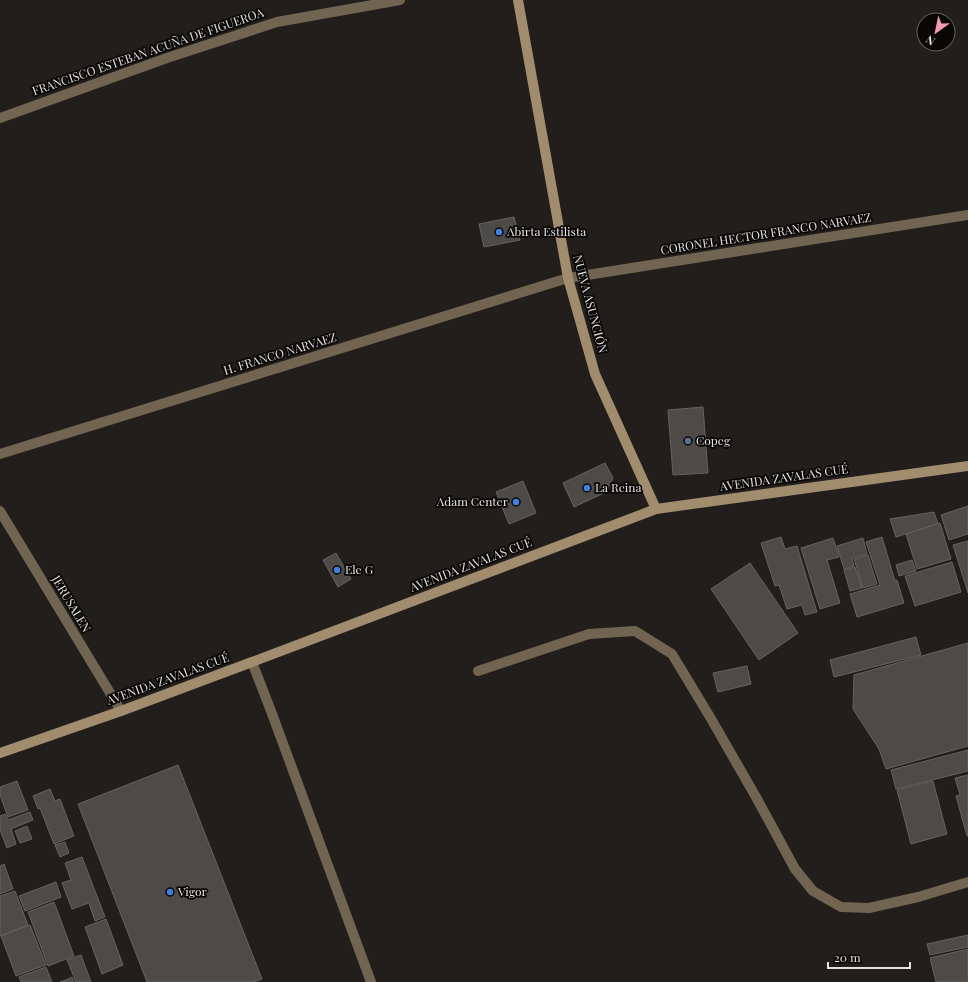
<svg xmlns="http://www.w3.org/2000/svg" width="968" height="982" font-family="'Playfair Display',serif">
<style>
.building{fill:#4e4a47;stroke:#66625f}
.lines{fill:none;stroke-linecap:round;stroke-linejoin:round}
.lane{stroke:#716451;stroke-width:10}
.street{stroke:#716451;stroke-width:10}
.secondary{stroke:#a18c6d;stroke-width:10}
.shop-dot{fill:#3f7fe0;stroke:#0a0807;stroke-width:1.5}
.service-dot{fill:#5c6f8a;stroke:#0a0807;stroke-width:1.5}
.labels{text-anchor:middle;stroke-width:3.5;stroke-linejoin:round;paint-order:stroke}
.street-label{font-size:12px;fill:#e5e3e1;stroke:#0a0807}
.poi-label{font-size:12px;fill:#e5e3e1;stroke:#0a0807;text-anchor:start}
</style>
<rect width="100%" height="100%" fill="#211e1b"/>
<g class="building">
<polygon points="514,217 520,240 484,247 479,224"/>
<polygon points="703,407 708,473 673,475 668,410"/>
<polygon points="605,463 613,478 606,492 574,507 563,483"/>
<polygon points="523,481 536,513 509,524 496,492"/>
<polygon points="968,506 968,534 949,540 941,515"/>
<polygon points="934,512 938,524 896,537 890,519"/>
<polygon points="940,523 951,559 917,569 906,534"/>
<polygon points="781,537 785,549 797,546 817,612 805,615 802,605 787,609 779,585 775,586 761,543"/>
<polygon points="882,537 895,581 897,580 904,603 857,617 850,594 880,585 866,542"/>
<polygon points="833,538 839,557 827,560 840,603 820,609 801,548"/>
<polygon points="863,538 867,554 852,558 854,566 844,569 837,546"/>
<polygon points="968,541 968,593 953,545"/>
<polygon points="336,553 351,579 338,587 323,560"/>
<polygon points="868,555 877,584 863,588 854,559"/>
<polygon points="912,560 916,571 899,576 896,565"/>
<polygon points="952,562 961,592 915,606 905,576"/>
<polygon points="750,563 798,633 759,660 711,589"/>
<polygon points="855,567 862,588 850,591 844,570"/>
<polygon points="916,637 921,655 834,677 830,660"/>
<polygon points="968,643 968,746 886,769 879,749 853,709 854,675"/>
<polygon points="747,666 751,684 718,692 713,673"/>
<polygon points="968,750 968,771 896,789 891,770"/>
<polygon points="178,765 262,979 254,982 147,982 78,804"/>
<polygon points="968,775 968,836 967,836 956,796 960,795 955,778"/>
<polygon points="17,781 28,810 8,817 0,795 0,787"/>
<polygon points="933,781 947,834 911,844 897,790"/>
<polygon points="50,789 55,801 60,799 74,836 54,844 40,808 38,809 33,796"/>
<polygon points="30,812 33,820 11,829 16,844 7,848 0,830 0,816 5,814 8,820"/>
<polygon points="27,826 32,839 20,843 15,831"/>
<polygon points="65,842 69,853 60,857 55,845"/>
<polygon points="82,857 105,917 95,921 89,903 72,909 62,883 71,880 65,863"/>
<polygon points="4,864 13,889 0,894 0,866"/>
<polygon points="56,882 61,897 25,911 19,896"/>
<polygon points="15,891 28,925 0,936 0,896"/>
<polygon points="54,902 74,956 48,966 28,912"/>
<polygon points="106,919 123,965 102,974 85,927"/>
<polygon points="30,925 46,965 16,976 1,936"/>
<polygon points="968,935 968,947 930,955 927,944"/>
<polygon points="968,949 968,982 936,982 930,958"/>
<polygon points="81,955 91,982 76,982 67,960"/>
<polygon points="46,967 52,982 21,982 19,977"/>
<polygon points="72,977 74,982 60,982 68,979"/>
</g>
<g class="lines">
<g class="lane">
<polyline points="252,662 271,711 371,982"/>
<polyline points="478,671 589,634 635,631 672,654 710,717 756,797 795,869 813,891 841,907 869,908 918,897"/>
</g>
<g class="street">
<polyline points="0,118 167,58 277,22 400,0"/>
<polyline points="0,454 568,278 968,215"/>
<polyline points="0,511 121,711"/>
<polyline points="918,897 968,882"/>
</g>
<g class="secondary">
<polyline points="518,0 568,278 595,374 656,509"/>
<polyline points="0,753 121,711 252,662 656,509 968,466"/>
</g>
</g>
<g class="shop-dot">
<circle cx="499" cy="232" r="4"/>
<circle cx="587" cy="488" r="4"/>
<circle cx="516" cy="502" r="4"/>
<circle cx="337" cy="570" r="4"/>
<circle cx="170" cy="892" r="4"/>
</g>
<circle class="service-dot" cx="688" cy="441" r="4"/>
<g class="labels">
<g class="street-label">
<text transform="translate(148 52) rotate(-19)" y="4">FRANCISCO ESTEBAN ACUÑA DE FIGUEROA</text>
<text transform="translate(766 234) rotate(-9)" y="4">CORONEL HECTOR FRANCO NARVAEZ</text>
<text transform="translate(590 304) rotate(75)" y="4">NUEVA ASUNCIÓN</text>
<text transform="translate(280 354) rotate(-17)" y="4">H. FRANCO NARVAEZ</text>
<text transform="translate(784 478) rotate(-8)" y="4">AVENIDA ZAVALAS CUÉ</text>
<text transform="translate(471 565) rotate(-21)" y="4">AVENIDA ZAVALAS CUÉ</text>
<text transform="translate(71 604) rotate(59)" y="4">JERUSALEN</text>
<text transform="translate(168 679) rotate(-20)" y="4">AVENIDA ZAVALAS CUÉ</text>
</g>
<g class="poi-label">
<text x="507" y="236">Abirta Estilista</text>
<text x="696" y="445">Copeg</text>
<text x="595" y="492">La Reina</text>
<text x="508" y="506" text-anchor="end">Adam Center</text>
<text x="345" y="574">Ele G</text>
<text x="178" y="896">Vigor</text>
</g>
</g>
<g transform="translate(936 32) rotate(213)"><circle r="19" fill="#0a0807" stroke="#62605e"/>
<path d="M0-3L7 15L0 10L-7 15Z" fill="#f29aae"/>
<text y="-6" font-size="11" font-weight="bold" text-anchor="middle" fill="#e5e3e1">N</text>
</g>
<path d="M828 962v6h82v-6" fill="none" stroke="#e5e3e1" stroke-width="2"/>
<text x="834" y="962" font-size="12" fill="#e5e3e1" stroke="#0a0807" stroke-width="3" paint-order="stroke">20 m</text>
</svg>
